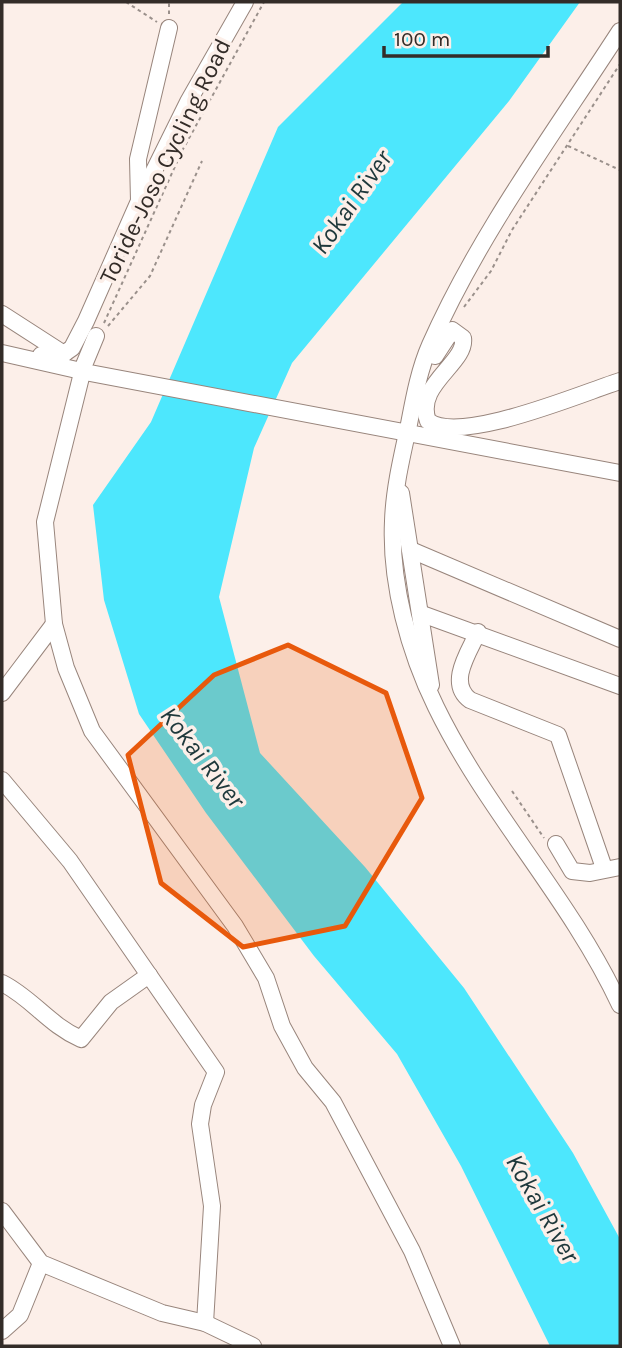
<svg xmlns="http://www.w3.org/2000/svg" width="622" height="1348" font-family="Karla,sans-serif">
<style>
.water{fill:#4de7fd}
.lines{fill:none;stroke-linecap:round;stroke-linejoin:round}
.minor-casing{stroke:#98857c;stroke-width:18}
.path{stroke:#9a908b;stroke-width:2;stroke-dasharray:3.5 3.5;stroke-linecap:butt}
.minor{stroke:#fff;stroke-width:16}
.marked{fill:#e8590c;fill-opacity:0.2;stroke:#e8590c;stroke-width:5;stroke-linejoin:round}
.labels{text-anchor:middle;stroke-width:7;stroke-linejoin:round;paint-order:stroke}
.street-label{font-size:24px;fill:#332c28;stroke:#fcefe9}
.water-label{font-size:26px;font-style:italic;fill:#1e383b;stroke:#fcefe9}
</style>
<rect width="100%" height="100%" fill="#fcefe9"/>
<polygon class="water" points="403,2 580,2 509,101 292,363 254,448 219,597 260,753 365,867 464,988 573,1153 620,1239 620,1346 550,1346 461,1166 397,1054 314,956 206,813 139,714 104,600 93,505 151,422 278,127"/>
<g class="lines">
<defs>
<g id="minor">
<path d="M620 31C554 133 479 234 430 345 419 370 414 398 409 424 402 456 394 489 393 521 390 583 409 652 436 707 487 812 570 898 620 1005"/>
<polyline points="141,197 188,102 245,2"/>
<polyline points="2,314 64,354"/>
<polyline points="96,336 84,365 45,522 54,624 66,668 92,731 235,926 266,978 282,1026 305,1068 333,1102 412,1251 452,1346"/>
<polyline points="2,353 90,373 620,473"/>
<polyline points="41,355 59,357 72,348 86,321 139,201 138,159 169,28"/>
<path d="M435 356 452 330 463 338C467 363 414 385 428 421 461 445 582 393 620 381"/>
<polyline points="401,493 431,685"/>
<polyline points="411,550 620,639"/>
<polyline points="422,614 620,686"/>
<path d="M478 632C469 652 447 683 470 700L558 735 604 868"/>
<polyline points="2,693 54,624"/>
<polyline points="2,780 70,861 216,1072 203,1105 200,1124 212,1206 205,1323"/>
<polyline points="556,844 572,871 590,873 620,867"/>
<path d="M2 983C32 998 49 1025 81 1039L111 1002 149 975"/>
<polyline points="2,1211 41,1263 162,1313 205,1323 253,1346"/>
<polyline points="2,1331 20,1315 41,1263"/>
</g>
</defs>
<use href="#minor" class="minor-casing"/>
<g class="path">
<polyline points="126,2 157,22"/>
<polyline points="169,14 169,2"/>
<polyline points="568,146 620,170"/>
<polyline points="464,307 491,271 512,230 620,64"/>
<polyline points="104,323 182,151 264,2"/>
<polyline points="108,326 150,276 202,161"/>
<polyline points="512,791 544,838"/>
</g>
<use href="#minor" class="minor"/>
</g>
<path class="marked" d="M288 645 386 693 422 798 345 926 243 947 161 883 128 755 214 675Z"/>
<g class="labels">
<g class="street-label">
<text transform="translate(165 161) rotate(-64)" y="8">Toride-Joso Cycling Road</text>
</g>
<g class="water-label">
<text transform="translate(351 202) rotate(-55)" y="9">Kokai River</text>
<text transform="translate(203 757) rotate(52)" y="9">Kokai River</text>
<text transform="translate(543 1208) rotate(60)" y="9">Kokai River</text>
</g>
</g>
<rect width="622" height="1348" fill="none" stroke="#332c28" stroke-width="7"/>
<path d="M384 46v10h164v-10" fill="none" stroke="#332c28" stroke-width="3.5"/>
<text x="394" y="46" font-size="21" fill="#332c28" stroke="#fcefe9" stroke-width="5" paint-order="stroke">100 m</text>
</svg>
